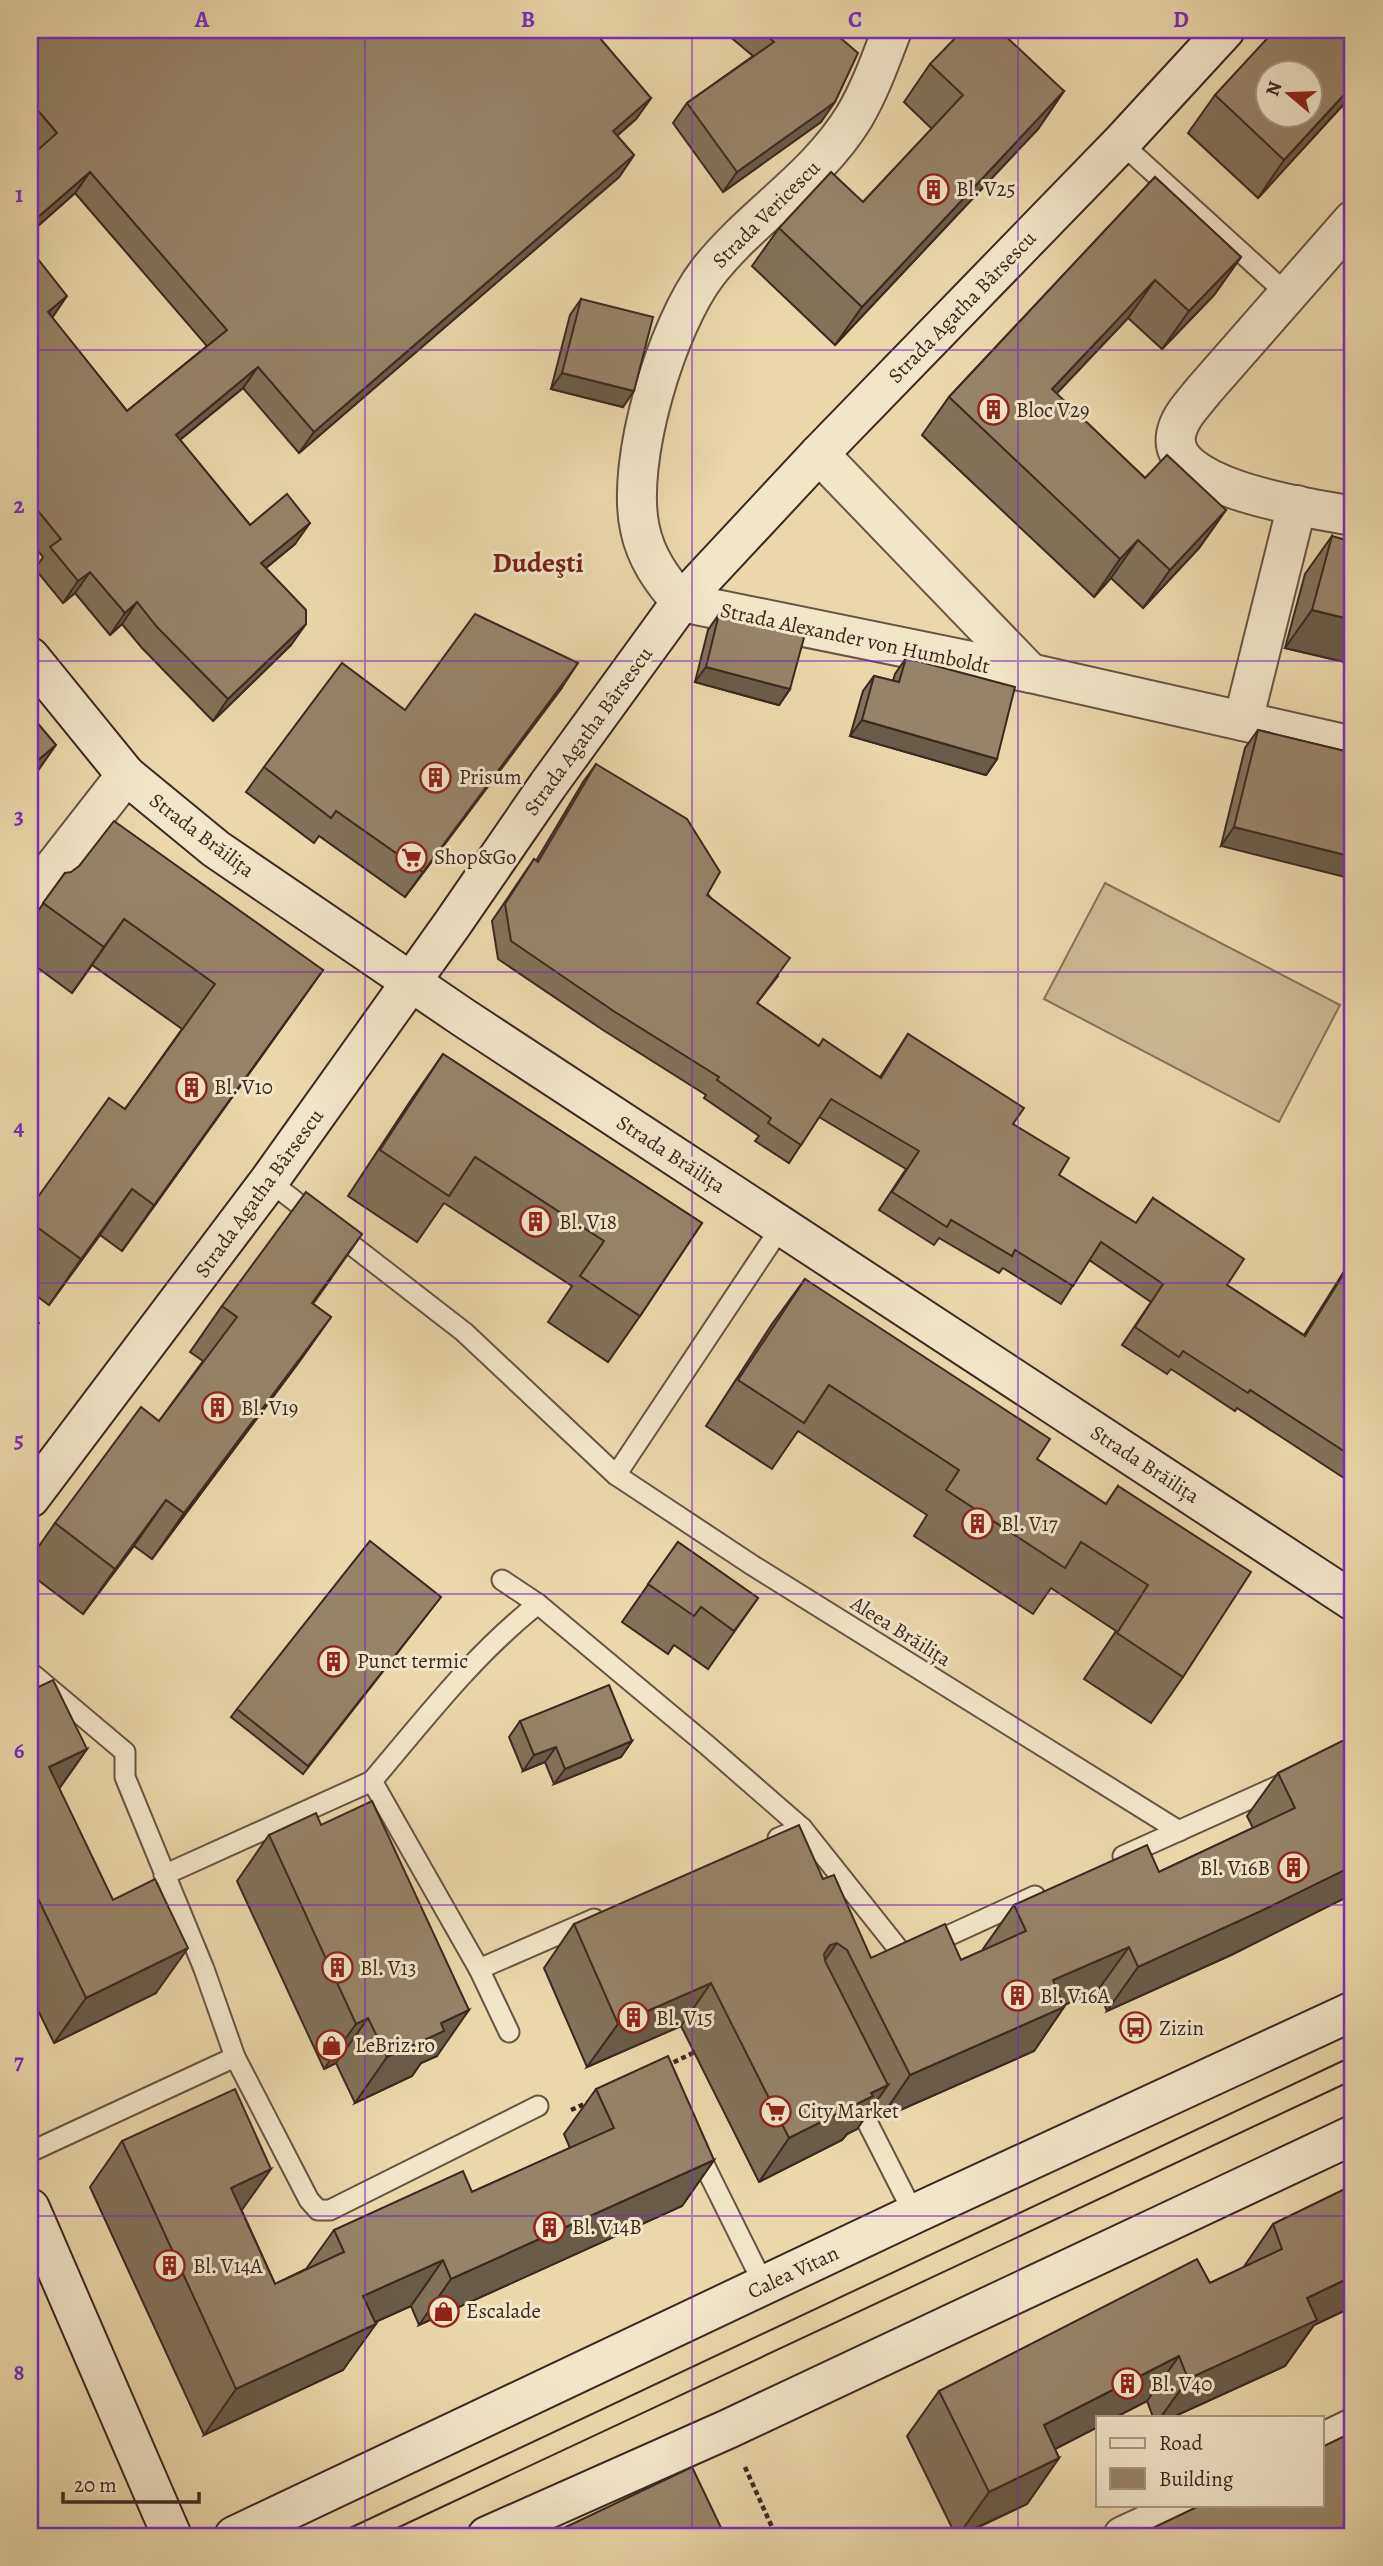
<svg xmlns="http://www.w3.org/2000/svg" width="1383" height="2566" font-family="Alegreya,serif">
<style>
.grass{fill:#ccba93;stroke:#84725a;stroke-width:2}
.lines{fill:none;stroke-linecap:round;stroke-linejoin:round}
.lane-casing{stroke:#675542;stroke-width:23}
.street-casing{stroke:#675542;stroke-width:42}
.secondary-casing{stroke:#3b2920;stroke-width:42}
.path{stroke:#3b2920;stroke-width:4.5;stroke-dasharray:5 3.5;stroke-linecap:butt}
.lane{stroke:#f1e6c8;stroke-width:19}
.street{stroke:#f1e6c8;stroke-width:38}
.secondary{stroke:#f1e6c8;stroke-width:38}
.tram{stroke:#3b2920;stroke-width:2}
.wall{fill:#817259;stroke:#3b2920;stroke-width:2}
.shaded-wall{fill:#695c49;stroke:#3b2920;stroke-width:2}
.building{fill:#968468;stroke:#3b2920;stroke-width:2;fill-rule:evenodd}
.grid{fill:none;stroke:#7b2cbf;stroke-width:2;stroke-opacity:0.55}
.labels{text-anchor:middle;stroke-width:6;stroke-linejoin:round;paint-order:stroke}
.poi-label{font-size:21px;fill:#3b2920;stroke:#f1e6c8;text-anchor:start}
.street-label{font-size:21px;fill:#3b2920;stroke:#f1e6c8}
.district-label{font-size:28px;font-weight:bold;fill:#7a1f14;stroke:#f1e6c8}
.neatline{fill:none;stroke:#7b2cbf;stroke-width:2.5}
.grid-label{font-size:23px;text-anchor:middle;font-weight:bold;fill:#7b2cbf}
</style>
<rect width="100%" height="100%" fill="#ead8aa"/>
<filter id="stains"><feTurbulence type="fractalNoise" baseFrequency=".00286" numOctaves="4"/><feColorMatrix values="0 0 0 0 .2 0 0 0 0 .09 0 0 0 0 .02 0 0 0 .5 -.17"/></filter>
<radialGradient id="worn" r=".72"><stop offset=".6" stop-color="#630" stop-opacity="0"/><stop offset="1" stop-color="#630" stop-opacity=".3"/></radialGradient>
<polygon class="grass" points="1105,883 1340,1005 1279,1122 1044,999"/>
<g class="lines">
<defs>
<g id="lane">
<polyline points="1121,143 1287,294"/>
<polyline points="269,1181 464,1332 616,1475 752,1565 1179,1831"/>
<polyline points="616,1475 781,1227"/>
<polyline points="502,1580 538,1604 708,1746 802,1828"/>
<polyline points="30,1672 125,1752 125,1777 204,1969 235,2057 309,2200 318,2210 330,2210 538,2106"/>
<path d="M372 1781C424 1720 474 1654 538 1604"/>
<polyline points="778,1838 802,1828 904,1956 1035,1896"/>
<polyline points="1123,1856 1287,1782"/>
<polyline points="164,1875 372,1781 479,1969 594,1919"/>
<polyline points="479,1969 509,2032"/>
<polyline points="854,2096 914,2214"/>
<polyline points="696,2148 764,2285"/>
<polyline points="30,2152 235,2057"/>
</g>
<g id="street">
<path d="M892 30C881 59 870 90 854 117 816 179 752 216 708 272 667 325 625 462 640 529 646 558 662 580 681 602L1030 673 1353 746"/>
<path d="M1353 220 1204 390C1193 404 1179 417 1176 435 1167 490 1317 509 1353 516"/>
<polyline points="819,454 1030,673"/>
<polyline points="1243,721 1297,505"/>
<polyline points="30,898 126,775"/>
<polyline points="1322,2443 1353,2428"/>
<polyline points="1123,2536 1190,2505"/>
</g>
<g id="secondary">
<polyline points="30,657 126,775 216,849 464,1018 1353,1601"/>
<polyline points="30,1498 269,1181 453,923 548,785 681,602 819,454 1121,143 1225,30"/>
<polyline points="30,2208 172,2536"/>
<polyline points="234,2536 914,2214 1353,2011"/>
<polyline points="487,2536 728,2429 1353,2135"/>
</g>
</defs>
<use href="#lane" class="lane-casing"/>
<use href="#street" class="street-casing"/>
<use href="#secondary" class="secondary-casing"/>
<g class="path">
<polyline points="666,2066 699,2050"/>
<polyline points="571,2110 591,2101"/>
<polyline points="745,2467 776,2536"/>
</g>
<use href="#lane" class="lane"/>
<use href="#street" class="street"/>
<use href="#secondary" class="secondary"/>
<g class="tram">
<polyline points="333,2536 1353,2056"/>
<polyline points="380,2536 1353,2080"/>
</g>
</g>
<g class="wall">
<polygon points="30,30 651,98 636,119 617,136 634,155 619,177 299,453 243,388 180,440 250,525 295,544 266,568 291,645 213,721 142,648 122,624 110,635 75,593 63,603 35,569 43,557 30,541 30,249 52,318 127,411 207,346 75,193 30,233 30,157 38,150 30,141"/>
<polygon points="722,30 839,30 821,122 723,192 673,123 687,103 753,56"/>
<polygon points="1088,30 1103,30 1097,37"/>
<polygon points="1353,30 1353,94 1258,198 1188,133 1215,95"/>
<polygon points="930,64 1064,91 1038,129 835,345 752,266 779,228 863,202 932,129 904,102"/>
<polygon points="1155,177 1241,257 1214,295 1162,349 1128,318 1056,394 1145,478 1226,510 1199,548 1143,608 1111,578 1094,597 922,435 949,397"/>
<polygon points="581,299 623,407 551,389 570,315"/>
<polygon points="1332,536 1353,664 1285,648 1305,574"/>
<polygon points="719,614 790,689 779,705 695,682 708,630"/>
<polygon points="906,658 997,759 986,775 850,736 863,691 874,676 893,681 895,674"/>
<polygon points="561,689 405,897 319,836 314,843 246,792 264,767 405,710"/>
<polygon points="1258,730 1353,753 1221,846 1245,748"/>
<polygon points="596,764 778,976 757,1003 819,1046 880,1077 908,1034 1013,1124 1059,1175 1136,1223 1153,1198 1227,1285 1304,1335 1353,1257 1353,1484 1237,1408 1235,1411 1171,1369 1167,1374 1122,1345 1151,1302 1089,1260 1061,1304 1003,1268 999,1273 939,1238 934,1245 879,1210 906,1169 819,1117 789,1163 755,1141 759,1136 704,1098 706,1095 603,1030 498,959 492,921 534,859 536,861 583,782"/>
<polygon points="65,873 323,970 122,1251 100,1235 49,1305 30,1291 30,1208 125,1109 182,1029 92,965 72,993 30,962 30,922"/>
<polygon points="443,1054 702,1223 640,1316 608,1362 548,1322 572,1286 444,1203 417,1242 348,1196 411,1100"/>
<polygon points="805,1279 1037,1459 1106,1504 1118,1486 1183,1677 1151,1723 1084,1679 1116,1631 1051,1588 1033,1614 914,1536 927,1515 798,1431 772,1469 706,1426 772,1324"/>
<polygon points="330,1280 313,1304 331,1317 299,1362 152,1559 134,1546 83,1614 30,1574 30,1559 55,1523 159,1421 203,1361 190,1352 222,1306"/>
<polygon points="678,1542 758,1598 708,1669 674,1645 668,1654 622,1622"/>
<polygon points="441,1597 303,1774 231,1717 237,1709"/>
<polygon points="30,1691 87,1749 59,1789 156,1993 54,2043 30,1994"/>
<polygon points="520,1721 632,1741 621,1757 554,1784 545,1762 523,1771 509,1737"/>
<polygon points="1353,1743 1353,1894 1231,1955 1107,2011 1098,1990 1064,2005 1064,2007 1034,2051 880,2119 873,2106 857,2129 847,2134 842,2140 759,2182 681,2026 587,2067 544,1968 574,1924 823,1879 871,1958 961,1960 984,1950 983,1949 1014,1905 1159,1872 1253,1828 1247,1816 1278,1773"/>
<polygon points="321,1825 437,2056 421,2063 412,2076 355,2103 336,2063 324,2069 237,1881 269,1835"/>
<polygon points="596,2089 714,2160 682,2206 419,2325 411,2306 375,2322 343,2370 204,2435 90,2187 122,2141 242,2211 275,2284 306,2269 334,2230 472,2192 570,2148 564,2134"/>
<polygon points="1353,2185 1353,2320 1348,2309 1314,2325 1285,2366 1173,2417 1153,2417 1147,2401 1116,2417 1098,2417 1098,2427 1055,2449 1059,2458 1027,2504 960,2536 956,2536 907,2436 939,2391 1210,2283 1243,2268 1273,2224"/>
</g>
<g class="shaded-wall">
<polygon points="1353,85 1353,94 1258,198 1284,160"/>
<polygon points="1064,91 1038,129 835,345 862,307"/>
<polygon points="651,98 636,119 598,152 613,131"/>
<polygon points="835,102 821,122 723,192 737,172"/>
<polygon points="634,155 619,177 299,453 314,432"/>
<polygon points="90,172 75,193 30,233 30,224"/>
<polygon points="1241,257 1214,295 1162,349 1189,311"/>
<polygon points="1155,280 1128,318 1025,427 1052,389"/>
<polygon points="67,296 52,318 48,312"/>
<polygon points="258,367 243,388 160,456 176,435"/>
<polygon points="562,373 634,391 623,407 551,389"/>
<polygon points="1226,510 1199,548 1143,608 1170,570"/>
<polygon points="310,523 295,544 245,585 261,563"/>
<polygon points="1138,540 1111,578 1094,597 1120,559"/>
<polygon points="90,572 75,593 63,603 78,581"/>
<polygon points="137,602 122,624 110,635 125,613"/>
<polygon points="1312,610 1353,620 1353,664 1285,648"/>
<polygon points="306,624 291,645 213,721 228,699"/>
<polygon points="578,663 561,689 405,897 423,872"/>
<polygon points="706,667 790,689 779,705 695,682"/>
<polygon points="862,720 997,759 986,775 850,736"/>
<polygon points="56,745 30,782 30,767"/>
<polygon points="1234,827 1353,857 1353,879 1221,846"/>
<polygon points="124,919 92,965 72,993 104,947"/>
<polygon points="323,970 291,1015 122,1251 154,1205"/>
<polygon points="132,1189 100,1235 49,1305 81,1259"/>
<polygon points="362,1234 330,1280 279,1348 312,1303"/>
<polygon points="331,1317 299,1362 152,1559 184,1513"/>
<polygon points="166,1500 134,1546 83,1614 115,1569"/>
<polygon points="632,1741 621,1757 554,1784 565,1769"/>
<polygon points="556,1747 545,1762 523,1771 534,1755"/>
<polygon points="87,1749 55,1794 49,1767"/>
<polygon points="1353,1866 1353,1894 1231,1955 1107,2011 1138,1967"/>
<polygon points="837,1943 806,1987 799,1988 830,1945"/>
<polygon points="1129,1947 1098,1990 1022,2024 1053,1980"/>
<polygon points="188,1948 156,1993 54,2043 86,1998"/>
<polygon points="711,1983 681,2026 587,2067 618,2024"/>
<polygon points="1064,2007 1034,2051 880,2119 910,2075"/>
<polygon points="469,2010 437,2056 421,2063 412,2076 355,2103 387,2057 441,2023"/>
<polygon points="368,2018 336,2063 324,2069 356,2024"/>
<polygon points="888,2085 857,2129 847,2134 842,2140 759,2182 789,2138 871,2093"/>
<polygon points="714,2160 682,2206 419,2325 451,2279"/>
<polygon points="271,2169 239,2214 231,2188"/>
<polygon points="443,2260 411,2306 331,2342 363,2296"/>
<polygon points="1353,2276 1353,2302 1348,2309 1314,2325 1285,2366 1173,2417 1161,2417 1188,2379 1307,2298"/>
<polygon points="376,2324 343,2370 204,2435 236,2389"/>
<polygon points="1179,2356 1147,2401 1116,2417 1098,2417 1098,2427 1012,2471 1044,2425"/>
<polygon points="1059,2458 1027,2504 958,2536 989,2492"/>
</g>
<g class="building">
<polygon points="30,30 593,30 651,98 613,131 634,155 314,432 258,367 176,435 250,525 287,494 310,523 261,563 306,610 306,624 228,699 157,627 137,602 125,613 90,572 78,581 50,547 61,539 30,501 30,249 67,296 48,312 127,411 227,330 90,172 30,224 30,157 57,133 30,101"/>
<polygon points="760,30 839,30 837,35 858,53 835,102 737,172 687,103 774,42"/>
<polygon points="963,30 999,30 1064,91 862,307 779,228 831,172 863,202 963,95 930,64"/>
<path d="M1275 30H1353V85L1284 160 1215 95ZM1268 74H1310V116H1268Z"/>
<polygon points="1155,177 1241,257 1189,311 1155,280 1052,389 1145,478 1167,455 1226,510 1170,570 1138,540 1120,559 949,397"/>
<polygon points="581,299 653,317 634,391 562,373"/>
<polygon points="1332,536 1353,542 1353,620 1312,610"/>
<polygon points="475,614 578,663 423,872 336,811 331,818 264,767 342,663 405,710"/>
<polygon points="719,614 805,634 790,689 706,667"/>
<polygon points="906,658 1015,687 997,759 862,720 874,676 899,682"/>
<polygon points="30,714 56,745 30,767"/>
<polygon points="1258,730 1353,753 1353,857 1234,827"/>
<polygon points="596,764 687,819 720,872 707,895 790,958 757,1003 819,1046 823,1039 881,1078 908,1034 1024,1108 1013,1124 1069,1158 1059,1175 1136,1223 1153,1198 1244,1259 1227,1285 1305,1336 1353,1259 1353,1457 1250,1390 1248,1393 1183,1351 1179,1357 1135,1327 1163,1284 1101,1242 1073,1286 1015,1250 1012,1256 951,1220 947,1227 892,1192 919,1151 831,1099 801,1145 768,1123 771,1118 717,1080 719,1077 615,1012 511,941 505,904 534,859 538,862"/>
<polygon points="114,821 323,970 154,1205 132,1189 81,1259 30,1222 30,1208 109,1098 125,1109 215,984 124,919 104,947 43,903 65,873 71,872 79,866"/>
<polygon points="443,1054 702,1223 640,1316 580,1276 604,1241 475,1157 449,1196 380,1150"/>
<polygon points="306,1192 362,1234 312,1303 331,1317 184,1513 166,1500 115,1569 55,1523 141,1407 159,1421 237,1317 222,1306"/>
<polygon points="805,1279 1050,1439 1037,1459 1106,1504 1118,1486 1251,1572 1183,1677 1117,1633 1148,1585 1081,1542 1065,1568 946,1490 959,1470 829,1385 804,1423 738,1380"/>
<polygon points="30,1316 39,1323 30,1336"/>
<polygon points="370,1541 441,1597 308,1766 237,1709"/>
<polygon points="678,1542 758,1598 734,1631 701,1607 694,1616 648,1584"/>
<polygon points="53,1680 87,1749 49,1767 113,1900 155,1879 188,1948 86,1998 30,1882 30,1691"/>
<polygon points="609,1685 632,1741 565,1769 556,1747 534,1755 520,1721"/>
<polygon points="1350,1737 1353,1743 1353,1866 1261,1911 1138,1967 1129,1947 1053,1980 1064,2007 910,2075 847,1950 837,1943 830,1945 824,1954 825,1961 888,2085 871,2093 873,2096 789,2138 711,1983 618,2024 574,1924 799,1825 823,1879 834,1875 871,1958 945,1924 961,1960 1026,1931 1014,1905 1147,1845 1159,1872 1295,1808 1278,1773"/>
<polygon points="372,1801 469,2010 441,2023 444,2031 387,2057 368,2018 356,2024 269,1835 316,1813 321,1825"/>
<polygon points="668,2056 714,2160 451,2279 443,2260 363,2296 376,2324 236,2389 122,2141 235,2089 271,2169 231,2188 275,2284 344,2252 334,2230 463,2171 472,2192 614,2128 596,2089"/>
<polygon points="1353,2185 1353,2276 1307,2298 1317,2320 1188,2379 1179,2356 1044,2425 1059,2458 989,2492 939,2391 1197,2259 1210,2283 1282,2249 1273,2224"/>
<polygon points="1353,2432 1353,2536 1136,2536 1201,2505 1322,2505 1322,2447"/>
<polygon points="692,2467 725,2536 547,2536"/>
</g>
<path class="grid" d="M365 30V2536M692 30V2536M1018 30V2536M30 350H1353M30 661H1353M30 972H1353M30 1283H1353M30 1594H1353M30 1905H1353M30 2216H1353"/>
<defs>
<symbol id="building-ring" viewBox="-11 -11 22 22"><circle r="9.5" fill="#f1e6c8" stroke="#8f2418" stroke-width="1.5"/><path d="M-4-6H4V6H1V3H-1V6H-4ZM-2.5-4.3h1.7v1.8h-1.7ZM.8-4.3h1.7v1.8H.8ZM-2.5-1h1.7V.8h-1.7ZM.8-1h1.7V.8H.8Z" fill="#8f2418"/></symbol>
<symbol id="supermarket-ring" viewBox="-11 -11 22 22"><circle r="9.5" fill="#f1e6c8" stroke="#8f2418" stroke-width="1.5"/><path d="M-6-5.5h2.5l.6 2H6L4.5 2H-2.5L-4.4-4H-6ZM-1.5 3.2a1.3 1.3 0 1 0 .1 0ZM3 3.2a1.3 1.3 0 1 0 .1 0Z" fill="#8f2418"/></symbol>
<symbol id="bus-ring" viewBox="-11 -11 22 22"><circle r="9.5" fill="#f1e6c8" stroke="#8f2418" stroke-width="1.5"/><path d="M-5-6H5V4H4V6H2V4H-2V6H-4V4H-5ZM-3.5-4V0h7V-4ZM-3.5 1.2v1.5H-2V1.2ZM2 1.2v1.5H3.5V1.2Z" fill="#8f2418"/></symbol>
<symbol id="shop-ring" viewBox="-11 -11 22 22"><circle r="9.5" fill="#f1e6c8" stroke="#8f2418" stroke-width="1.5"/><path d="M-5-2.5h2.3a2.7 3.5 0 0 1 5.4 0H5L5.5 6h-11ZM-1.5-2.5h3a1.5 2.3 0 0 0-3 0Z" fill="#8f2418"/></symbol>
</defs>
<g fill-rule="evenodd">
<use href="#building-ring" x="916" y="172" width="35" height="35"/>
<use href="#building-ring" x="976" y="392" width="35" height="35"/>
<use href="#building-ring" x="418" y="760" width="35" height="35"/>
<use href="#supermarket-ring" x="394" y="840" width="35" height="35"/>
<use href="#building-ring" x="174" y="1070" width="35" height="35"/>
<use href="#building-ring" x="518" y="1204" width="35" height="35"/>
<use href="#building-ring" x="200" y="1390" width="35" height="35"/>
<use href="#building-ring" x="960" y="1506" width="35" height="35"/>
<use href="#building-ring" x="316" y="1644" width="35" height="35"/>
<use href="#building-ring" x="1276" y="1850" width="35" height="35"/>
<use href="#building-ring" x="320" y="1950" width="35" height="35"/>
<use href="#building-ring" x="1000" y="1978" width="35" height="35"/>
<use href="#building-ring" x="616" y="2000" width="35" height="35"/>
<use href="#bus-ring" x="1118" y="2010" width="35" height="35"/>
<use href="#shop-ring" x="314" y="2028" width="35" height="35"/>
<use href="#supermarket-ring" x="758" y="2094" width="35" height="35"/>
<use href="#building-ring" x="532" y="2210" width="35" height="35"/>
<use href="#building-ring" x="152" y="2248" width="35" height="35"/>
<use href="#shop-ring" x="426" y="2294" width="35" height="35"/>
<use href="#building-ring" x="1110" y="2366" width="35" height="35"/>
</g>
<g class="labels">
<g class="poi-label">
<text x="956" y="196">Bl. V25</text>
<text x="1016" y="417">Bloc V29</text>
<text x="459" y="784">Prisum</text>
<text x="434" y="864">Shop&amp;Go</text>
<text x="214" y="1094">Bl. V10</text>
<text x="559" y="1229">Bl. V18</text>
<text x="241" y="1415">Bl. V19</text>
<text x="1001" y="1531">Bl. V17</text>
<text x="357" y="1668">Punct termic</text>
<text x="1270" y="1875" text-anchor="end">Bl. V16B</text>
<text x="360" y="1975">Bl. V13</text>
<text x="1040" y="2003">Bl. V16A</text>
<text x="656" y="2025">Bl. V15</text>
<text x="1159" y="2035">Zizin</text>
<text x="355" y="2052">LeBriz.ro</text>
<text x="798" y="2118">City Market</text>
<text x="572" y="2234">Bl. V14B</text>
<text x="193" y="2273">Bl. V14A</text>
<text x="466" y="2318">Escalade</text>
<text x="1151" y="2391">Bl. V40</text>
</g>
<g class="street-label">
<text transform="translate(766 214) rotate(-45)" y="7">Strada Vericescu</text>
<text transform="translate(962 307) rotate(-46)" y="7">Strada Agatha Bârsescu</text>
<text transform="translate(855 638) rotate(12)" y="7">Strada Alexander von Humboldt</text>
<text transform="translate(588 731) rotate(-54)" y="7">Strada Agatha Bârsescu</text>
<text transform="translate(202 835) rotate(37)" y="7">Strada Brăilița</text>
<text transform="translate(671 1154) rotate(33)" y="7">Strada Brăilița</text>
<text transform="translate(259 1193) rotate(-54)" y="7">Strada Agatha Bârsescu</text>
<text transform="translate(1145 1464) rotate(33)" y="7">Strada Brăilița</text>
<text transform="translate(901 1631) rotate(32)" y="7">Aleea Brăilița</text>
<text transform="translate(793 2272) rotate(-25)" y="7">Calea Vitan</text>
</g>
<g class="district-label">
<text x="538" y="572">Dudeşti</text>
</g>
</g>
<rect width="1383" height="2566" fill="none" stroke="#ead8aa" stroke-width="77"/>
<rect x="1096" y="2416" width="228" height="91" fill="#f1e6c8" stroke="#a89a85" stroke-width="2"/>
<rect x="1110" y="2438" width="35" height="10" fill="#f1e6c8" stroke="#a89a85" stroke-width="2"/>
<text x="1159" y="2450" font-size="21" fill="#3b2920">Road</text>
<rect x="1110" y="2468" width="35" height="21" fill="#968468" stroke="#a89a85" stroke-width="2"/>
<text x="1159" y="2486" font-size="21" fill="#3b2920">Building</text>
<g transform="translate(1289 94) rotate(289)"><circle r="33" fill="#f1e6c8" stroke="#a89a85" stroke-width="2"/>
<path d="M0-5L12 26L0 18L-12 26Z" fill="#8f2418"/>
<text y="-10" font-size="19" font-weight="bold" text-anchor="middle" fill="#3b2920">N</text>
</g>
<path d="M63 2492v10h136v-10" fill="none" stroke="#3b2920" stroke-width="3.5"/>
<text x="74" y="2492" font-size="21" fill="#3b2920" stroke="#f1e6c8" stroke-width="5" paint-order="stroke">20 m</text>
<rect x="38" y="38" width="1306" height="2490" class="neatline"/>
<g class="grid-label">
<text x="202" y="27">A</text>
<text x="528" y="27">B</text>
<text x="855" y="27">C</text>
<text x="1181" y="27">D</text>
<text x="19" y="202">1</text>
<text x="19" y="513">2</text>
<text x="19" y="824">3</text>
<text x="19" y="1135">4</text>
<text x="19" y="1447">5</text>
<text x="19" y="1758">6</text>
<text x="19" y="2069">7</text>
<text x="19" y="2380">8</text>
</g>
<rect width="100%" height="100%" filter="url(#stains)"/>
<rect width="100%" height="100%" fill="url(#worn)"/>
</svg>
